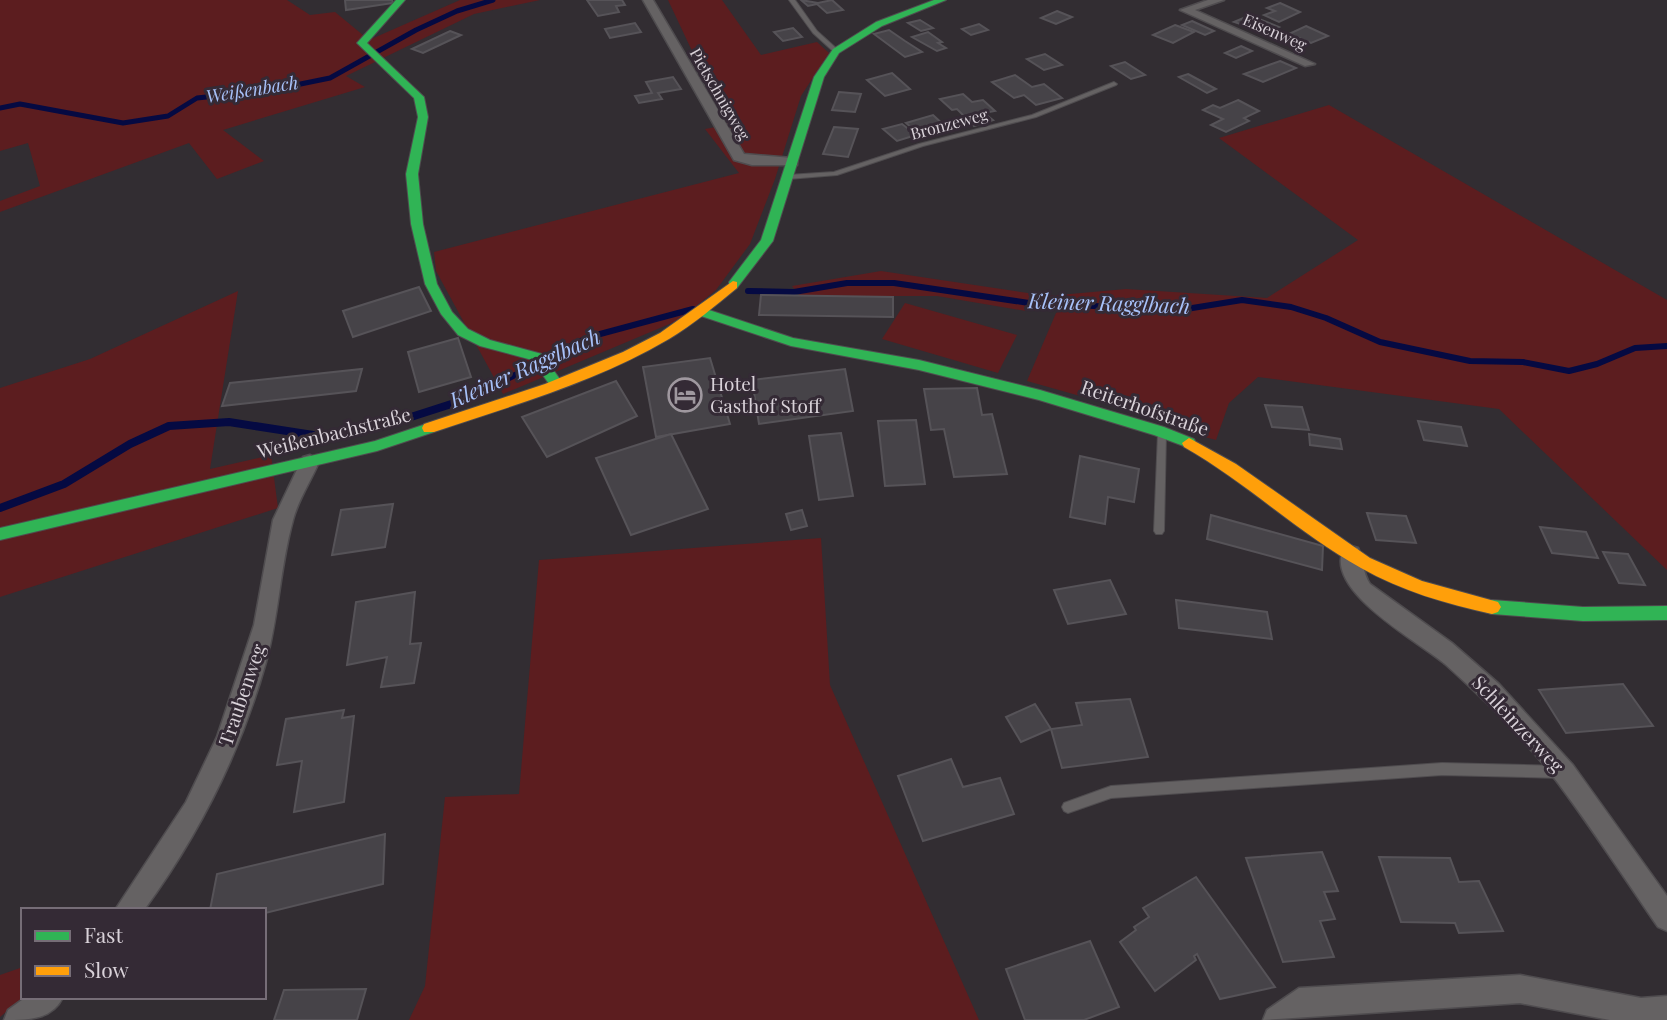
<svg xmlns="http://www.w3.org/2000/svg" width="1667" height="1020" font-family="'Playfair Display',serif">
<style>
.green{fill:#5c1d1f}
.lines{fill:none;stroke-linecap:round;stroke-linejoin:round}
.stream-far2{stroke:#050a42;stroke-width:5}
.stream-far1{stroke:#050a42;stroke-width:6}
.stream{stroke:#050a42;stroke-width:8}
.building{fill:#464348;stroke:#565358;stroke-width:2}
.lane-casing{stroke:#4f4c4f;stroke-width:2}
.street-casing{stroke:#4f4c4f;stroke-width:3}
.fast-casing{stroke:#4f4c4f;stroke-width:2}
.slow-casing{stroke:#4f4c4f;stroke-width:2}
.lane{fill:#656263;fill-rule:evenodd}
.street{fill:#656263;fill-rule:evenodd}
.fast{fill:#30b455;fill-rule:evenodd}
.slow{fill:#ff9f0a;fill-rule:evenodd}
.labels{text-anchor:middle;stroke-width:6;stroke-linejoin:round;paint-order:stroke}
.far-street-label{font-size:16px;fill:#d9d2d9;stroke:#342a35}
.far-water-label{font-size:18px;font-style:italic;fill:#a7c1f9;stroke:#342a35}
.poi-label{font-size:19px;fill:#d9d2d9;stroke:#342a35;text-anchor:start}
.street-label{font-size:19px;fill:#d9d2d9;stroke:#342a35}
.water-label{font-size:21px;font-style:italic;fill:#a7c1f9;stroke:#342a35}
</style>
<rect width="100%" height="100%" fill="#322d32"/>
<g class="green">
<polygon points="0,0 287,0 310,15 335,12 369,40 460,0 540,0 474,14 346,76 365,87 223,130 264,161 217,179 189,143 0,212 0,201 40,186 28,143 0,151"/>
<polygon points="668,0 722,0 761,55 817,42 829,53 801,96 775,179 750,244 716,290 679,320 503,394 436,271 434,252 739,173 705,129 727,125"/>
<polygon points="1329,105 1667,300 1667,570 1499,409 1258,377 1229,403 1216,440 1182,431 1158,418 1027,381 1056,313 1062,310 1026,311 937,296 800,296 792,286 881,271 1048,296 1126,289 1267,298 1358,240 1219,138"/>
<polygon points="238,291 210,469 271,455 278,508 0,597 0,388 90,359"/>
<polygon points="905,303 1017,335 998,373 882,339"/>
<polygon points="821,538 830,685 979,1020 409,1020 425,986 445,797 519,794 539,560"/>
<polygon points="23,967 24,997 0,1017 0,975"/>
</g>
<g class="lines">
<polyline class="stream-far2" points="0,108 20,104 123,123 168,116 197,98 271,90 330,78 416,30 457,11 493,0"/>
<g class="stream-far1">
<polyline points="748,291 794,292 847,283 894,283 1029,303 1180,310 1242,300 1291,307 1326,318 1380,342 1470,361 1523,362 1569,371 1597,364 1635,348 1667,346"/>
<polyline points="490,388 589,337 693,309"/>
</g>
<polyline class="stream" points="0,508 64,484 130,444 169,426 229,422 326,437 383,426 470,398 493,386"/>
</g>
<g class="building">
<polygon points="345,0 392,0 393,3 346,10"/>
<polygon points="587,0 622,0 625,5 616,6 619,12 598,16"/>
<polygon points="801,0 818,3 832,0 843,10 827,13 817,4 808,6"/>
<polygon points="1280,3 1300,12 1279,22 1264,15 1275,11 1267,8"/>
<polygon points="1057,11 1072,17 1056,24 1041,18"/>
<polygon points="1248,16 1254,17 1279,27 1267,33 1234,22"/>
<polygon points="920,20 933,28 921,31 908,23"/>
<polygon points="1192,21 1214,31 1205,35 1182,25"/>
<polygon points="635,23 641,32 610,38 605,29"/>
<polygon points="979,24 988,30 971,35 962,29"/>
<polygon points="1175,25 1194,32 1173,43 1153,35"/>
<polygon points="1306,26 1328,36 1311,43 1289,34"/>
<polygon points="793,28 802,37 783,41 774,32"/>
<polygon points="889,30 905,41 922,52 905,57 874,34"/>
<polygon points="450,31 461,35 423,53 412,49"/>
<polygon points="928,32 942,42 938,43 946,48 937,51 912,37"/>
<polygon points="1241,46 1252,51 1236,58 1225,53"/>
<polygon points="1045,54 1062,65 1044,70 1027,59"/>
<polygon points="1280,61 1296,68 1263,82 1244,74"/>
<polygon points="1125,62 1145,75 1131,79 1111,66"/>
<polygon points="892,73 910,89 885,96 867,80"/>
<polygon points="1188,74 1216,89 1207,93 1179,77"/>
<polygon points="1015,75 1032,87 1044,84 1062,98 1036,105 1024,95 1014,98 992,82"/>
<polygon points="673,77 681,89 658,93 662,99 639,103 635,96 652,93 646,82"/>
<polygon points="839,92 861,94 855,112 832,110"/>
<polygon points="963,94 972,102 983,100 995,111 984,113 993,120 974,126 957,109 952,110 940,99"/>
<polygon points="1238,100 1259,111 1244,118 1249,121 1226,132 1211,125 1223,119 1203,110 1213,105 1220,108"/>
<polygon points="933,115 946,127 919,134 906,123"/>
<polygon points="902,124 916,135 897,141 883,129"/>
<polygon points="834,127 858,129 848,157 823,154"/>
<polygon points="419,287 431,311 353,337 343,311"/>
<polygon points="761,295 893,297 893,317 759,315"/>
<polygon points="458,338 471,377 419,392 408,352"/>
<polygon points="710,358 730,424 656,437 643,367"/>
<polygon points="362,369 356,391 222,406 230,383"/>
<polygon points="845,369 853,411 759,424 752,380"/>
<polygon points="616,381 637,416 547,457 522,417"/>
<polygon points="977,388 982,415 992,414 1007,474 954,477 944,429 931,430 924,389"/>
<polygon points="1265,405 1302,407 1309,430 1272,427"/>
<polygon points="916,420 925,484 885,486 878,421"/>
<polygon points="1418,421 1461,427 1467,446 1424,440"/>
<polygon points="841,433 853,496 819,500 809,436"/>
<polygon points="671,434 708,509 631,535 596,458"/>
<polygon points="1309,434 1340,439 1342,449 1310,445"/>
<polygon points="1080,456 1139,469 1134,502 1108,497 1105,524 1070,517"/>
<polygon points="393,504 385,547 332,555 341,510"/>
<polygon points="802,510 807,526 791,530 786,514"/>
<polygon points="1367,513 1406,516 1416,543 1376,540"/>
<polygon points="1211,515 1323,546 1322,570 1207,539"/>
<polygon points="1540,527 1586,532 1598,558 1552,553"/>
<polygon points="1603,552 1628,554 1645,585 1619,583"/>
<polygon points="1110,580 1126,614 1068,624 1054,590"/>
<polygon points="415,592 410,644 421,643 414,683 381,687 387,657 347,665 356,602"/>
<polygon points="1176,600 1267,612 1272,639 1179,628"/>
<polygon points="1623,684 1653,726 1566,733 1539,690"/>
<polygon points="1130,699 1148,757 1062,768 1051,729 1082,725 1076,703"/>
<polygon points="1035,704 1051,729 1021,742 1006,717"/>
<polygon points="344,710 342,718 354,716 344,802 294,812 302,761 277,765 286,719"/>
<polygon points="951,759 963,787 1000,778 1014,814 923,841 898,776"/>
<polygon points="385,834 383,884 265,913 264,916 264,910 210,910 217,874"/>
<polygon points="1322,852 1338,891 1324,892 1335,919 1320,921 1334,957 1283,962 1246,858"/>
<polygon points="1379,857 1450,858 1459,882 1479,881 1503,931 1459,933 1455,923 1401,922"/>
<polygon points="1196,877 1235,931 1275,987 1220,999 1197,954 1194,956 1196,960 1155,991 1120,942 1136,930 1134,927 1149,917 1143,908"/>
<polygon points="1090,941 1119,1007 1084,1020 1025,1020 1006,969"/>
<polygon points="366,989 357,1020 274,1020 284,990"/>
</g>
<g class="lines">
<defs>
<g id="lane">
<polygon points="789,0 795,0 817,31 838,50 838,52 834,52 813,33"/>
<polygon points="1114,82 1117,84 1116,85 1036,117 923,146 837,175 788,179 785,177 788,175 834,172 919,144 1032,115"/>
<polygon points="1162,430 1166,433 1164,531 1162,534 1156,534 1154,531 1158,433"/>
<polygon points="1442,763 1561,766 1565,768 1567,772 1565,776 1561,778 1442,775 1111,798 1068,813 1064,811 1062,807 1064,803 1111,786"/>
</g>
<g id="street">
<polygon points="643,0 653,0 744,154 792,158 797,159 797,165 752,165 734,160"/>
<polygon points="1208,0 1224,0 1195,10 1315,64 1305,66 1180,10"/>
<path d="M310 455 319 462C311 481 298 500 293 520 280 566 279 615 266 662 241 751 199 835 144 910H115L186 802 217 737 254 625 273 520 303 457Z"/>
<path d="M1351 546 1358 548C1364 560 1362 572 1370 584L1452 643 1499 684 1573 765 1667 896V931L1658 927C1625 879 1593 830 1558 783 1526 740 1485 700 1445 664 1418 641 1322 590 1344 548Z"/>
<polygon points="1520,975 1641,998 1667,996 1667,1020 1610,1020 1520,1003 1263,1020 1267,1010 1299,988"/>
<path d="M26 997H63C52 1020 28 1020 4 1020L8 1010Z"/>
</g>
<g id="fast">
<polygon points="396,0 405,0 367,43 424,97 428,117 418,174 423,224 437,284 452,312 468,329 490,340 542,354 564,385 562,388 552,388 532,360 480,346 458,335 441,314 425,284 411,224 406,174 418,117 414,98 357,43"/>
<polygon points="934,0 946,0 882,26 839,53 824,77 773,241 737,288 729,288 729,282 761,240 814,77 833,49 876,22"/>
<polygon points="703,308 793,338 919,360 1040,390 1164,427 1194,439 1196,443 1189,448 1154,435 1039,400 919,370 791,346 698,315 697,312"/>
<polygon points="429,423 436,428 434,432 377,451 0,540 0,528 375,441"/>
<polygon points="1492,600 1583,607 1667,606 1667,620 1583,621 1492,614 1486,612 1483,607 1486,602"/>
</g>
<g id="slow">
<path d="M733 281 737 282V288C715 306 694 324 669 339 596 382 514 405 434 432H424L422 428 424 424 545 384 623 352 660 333Z"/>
<path d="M1189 438 1236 464 1370 558 1422 581 1498 602 1501 607 1498 612 1492 614C1446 604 1402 591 1361 568 1298 533 1246 482 1184 447L1182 443Z"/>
</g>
</defs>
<use href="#lane" class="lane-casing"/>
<use href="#street" class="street-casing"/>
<use href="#fast" class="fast-casing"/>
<use href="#slow" class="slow-casing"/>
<use href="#lane" class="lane"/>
<use href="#street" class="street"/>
<use href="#fast" class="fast"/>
<use href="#slow" class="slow"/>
</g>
<defs>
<symbol id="hotel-ring" viewBox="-11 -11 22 22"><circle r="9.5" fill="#342a35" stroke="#9f989f" stroke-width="1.5"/><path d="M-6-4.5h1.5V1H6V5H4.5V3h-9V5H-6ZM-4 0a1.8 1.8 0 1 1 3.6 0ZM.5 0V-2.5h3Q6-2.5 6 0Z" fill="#9f989f"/></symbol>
</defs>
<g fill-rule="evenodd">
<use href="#hotel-ring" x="666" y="376" width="38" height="38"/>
</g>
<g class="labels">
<g class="far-street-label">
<text transform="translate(1275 32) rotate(24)" y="6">Eisenweg</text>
<text transform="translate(720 94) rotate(60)" y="6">Pietschnigweg</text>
<text transform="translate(949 124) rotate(-15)" y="6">Bronzeweg</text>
</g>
<g class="far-water-label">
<text transform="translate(252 90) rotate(-9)" y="6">Weißenbach</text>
</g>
<g class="poi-label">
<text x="710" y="391">Hotel<tspan x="710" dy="22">Gasthof Stoff</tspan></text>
</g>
<g class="street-label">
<text transform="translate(1145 408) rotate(19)" y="7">Reiterhofstraße</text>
<text transform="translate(334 433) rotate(-14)" y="7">Weißenbachstraße</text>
<text transform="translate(242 695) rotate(-71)" y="7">Traubenweg</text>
<text transform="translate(1518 724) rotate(47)" y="7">Schleinzerweg</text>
</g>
<g class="water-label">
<text transform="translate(1109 304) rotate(2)" y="7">Kleiner Ragglbach</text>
<text transform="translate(525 369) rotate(-24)" y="7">Kleiner Ragglbach</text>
</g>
</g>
<rect x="21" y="908" width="245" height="91" fill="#342a35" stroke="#766d77" stroke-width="2"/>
<rect x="35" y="931" width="35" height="10" fill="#30b455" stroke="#766d77" stroke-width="2"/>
<text x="84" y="943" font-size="21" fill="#d9d2d9">Fast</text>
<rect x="35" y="966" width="35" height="10" fill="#ff9f0a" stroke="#766d77" stroke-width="2"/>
<text x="84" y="978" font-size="21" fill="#d9d2d9">Slow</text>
</svg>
